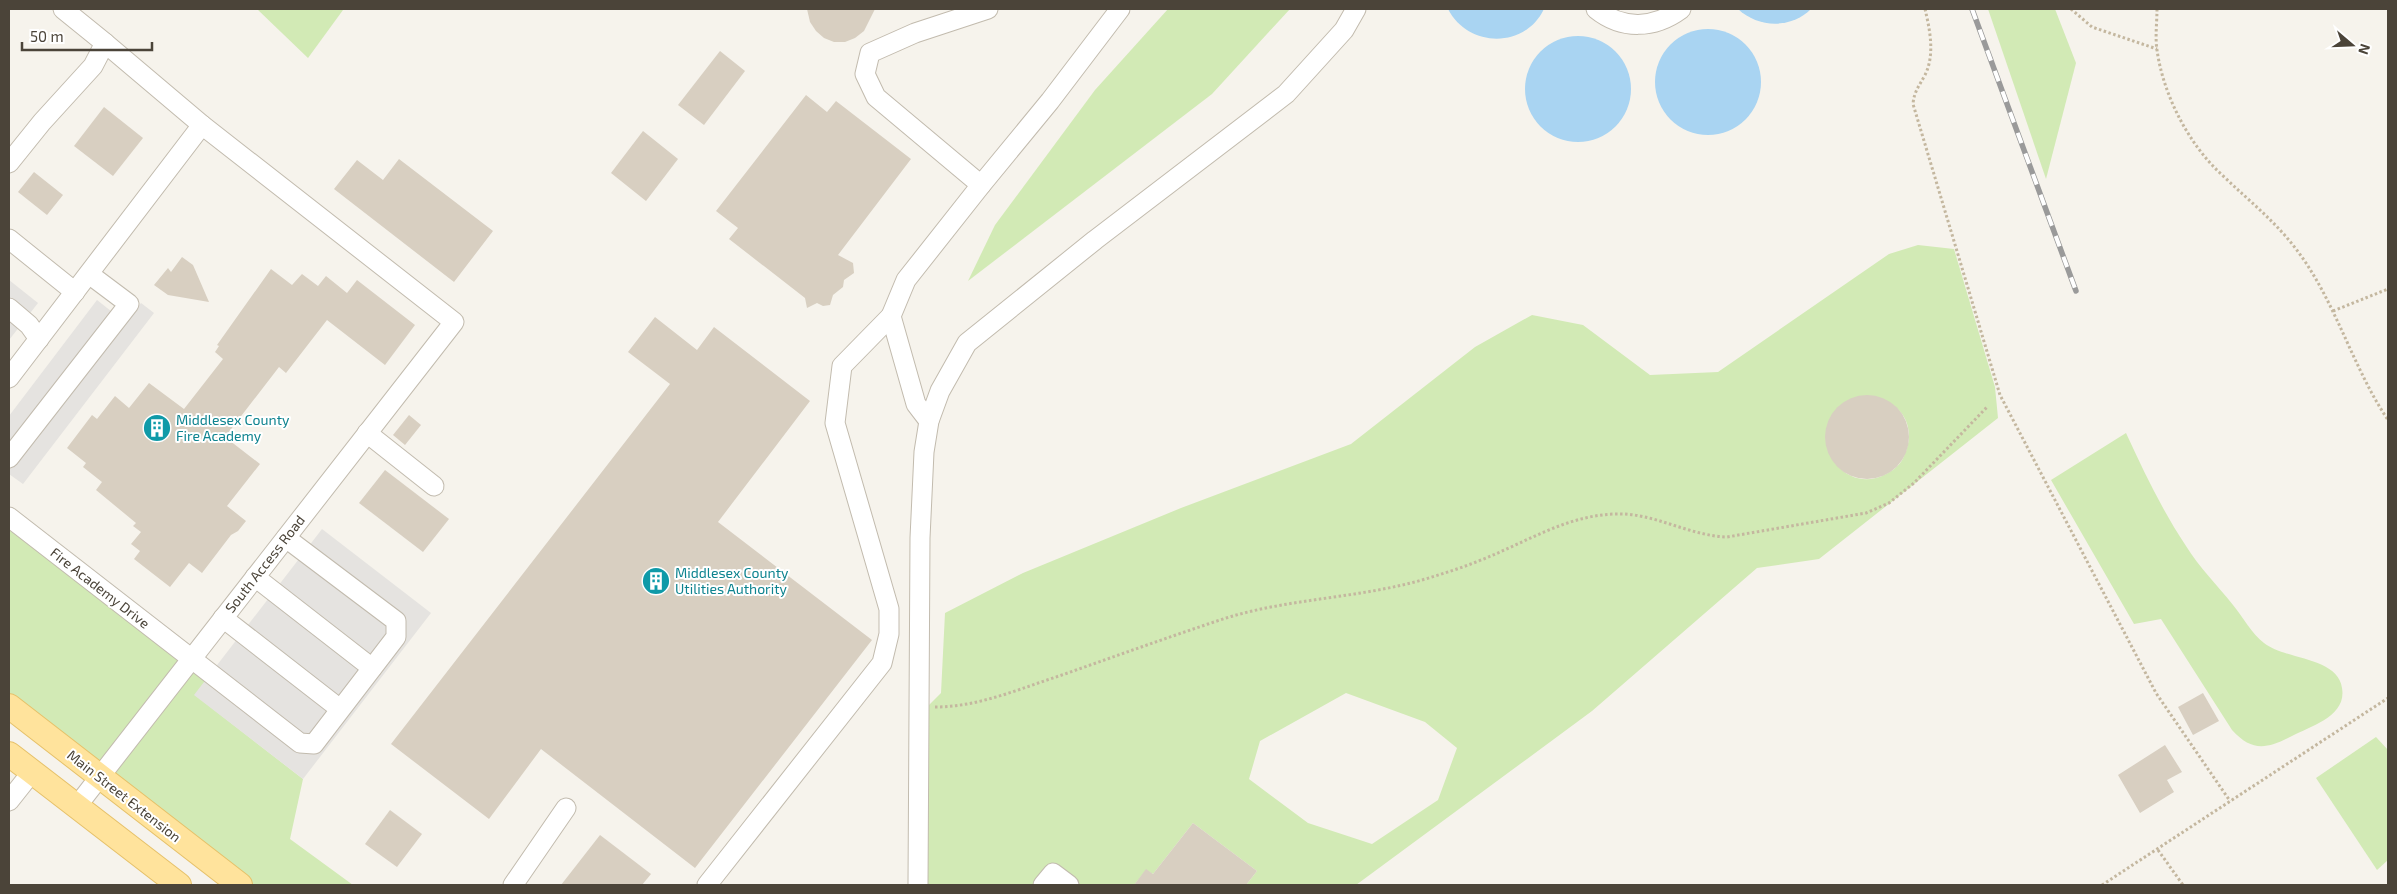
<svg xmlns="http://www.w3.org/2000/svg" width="2397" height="894" font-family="'Exo 2',sans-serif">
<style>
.green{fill:#d2eab5;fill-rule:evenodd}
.parking{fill:#e5e3e0}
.water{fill:#a9d4f2}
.building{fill:#d8cfc1}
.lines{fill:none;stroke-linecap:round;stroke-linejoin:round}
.minor-casing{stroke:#c2bbae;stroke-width:21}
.major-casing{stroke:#e6c16a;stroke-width:26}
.path{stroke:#c4b79f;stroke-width:3;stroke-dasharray:2.5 2.5;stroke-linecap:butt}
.minor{stroke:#fff;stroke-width:19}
.major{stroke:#ffe39c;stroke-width:24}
.rail-casing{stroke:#9a9a9a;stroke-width:5.5}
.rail{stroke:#fff;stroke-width:4;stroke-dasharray:11;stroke-linecap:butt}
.labels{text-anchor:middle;stroke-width:4;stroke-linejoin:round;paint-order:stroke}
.culture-label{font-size:14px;fill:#0d838f;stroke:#fff;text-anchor:start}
.street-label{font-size:14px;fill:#4b4439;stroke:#fff}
</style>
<rect width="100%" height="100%" fill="#f6f3ec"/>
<g class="green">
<polygon points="257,9 343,9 343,10 308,58"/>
<polygon points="1168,9 1290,9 1212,94 968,281 995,225 1095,90"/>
<polygon points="1988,9 2055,9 2076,63 2046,179"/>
<path d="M1918 245 1954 249 1995 387 1998 418 1819 559 1757 568 1592 711 1356 885H1246L1257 871 1193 823 1153 874 1146 870 1134 885H918L920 714 941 693 945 613 1023 573 1181 508 1351 444 1475 347 1532 315 1583 325 1650 375 1718 372 1889 254ZM1861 396C1895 396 1920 421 1904 456 1901 464 1894 470 1886 474 1837 501 1793 418 1861 396ZM1346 693 1425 722 1457 748 1438 800 1372 844 1308 823 1249 779 1260 741Z"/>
<path d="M2126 433C2144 472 2162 510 2186 546 2199 567 2218 586 2233 605 2243 617 2252 634 2264 643 2285 660 2338 657 2342 688 2347 716 2311 726 2292 736 2267 749 2252 752 2232 730L2161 619 2134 624 2051 480Z"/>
<polygon points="9,517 210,675 195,695 303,779 290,839 353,885 240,885 9,706"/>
<polygon points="2376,737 2388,750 2388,860 2377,870 2316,778"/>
</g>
<g class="parking">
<polygon points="9,280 38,303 9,340"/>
<polygon points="97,300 126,323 141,303 154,313 23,484 9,474 9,416"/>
<polygon points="322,529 431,613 303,779 194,695"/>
</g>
<g class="water">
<path d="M1448 9H1544C1525 49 1468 48 1448 9Z"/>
<path d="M1738 9H1811C1791 29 1758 28 1738 9Z"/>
<circle cx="1708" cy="82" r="53"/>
<circle cx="1578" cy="89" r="53"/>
</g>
<g class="building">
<polygon points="807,9 875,9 864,31 855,38 845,42 834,42 824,38 816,31 810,22"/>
<polygon points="720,51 745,71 704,125 678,105"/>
<polygon points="806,95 827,112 836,101 911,159 838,255 853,263 854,273 844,280 843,287 833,295 830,305 823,306 817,303 807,308 805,298 729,239 738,228 716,211"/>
<polygon points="104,107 143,138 113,176 74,146"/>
<polygon points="643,131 678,159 646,201 611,173"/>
<polygon points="399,159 493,231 454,282 334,189 357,160 383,180"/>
<polygon points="34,172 63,195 47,215 18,192"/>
<polygon points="182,257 193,265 209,302 168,295 154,285 168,268 171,272"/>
<polygon points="271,269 292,285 302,274 318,286 326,276 347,293 357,280 415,325 385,365 327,320 286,373 279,367 225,437 260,464 227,506 246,521 238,531 231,535 202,573 189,563 170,587 134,559 140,551 131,544 141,532 133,526 136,523 96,490 102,482 83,467 86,463 67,448 92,415 97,419 115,396 129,408 149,383 184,409 223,359 215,352 219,346 217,345"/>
<polygon points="655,317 697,350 714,327 810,401 718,522 872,640 695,868 541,749 489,819 391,744 670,384 628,352"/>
<circle cx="1867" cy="437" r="42"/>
<polygon points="409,415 421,425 405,445 393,435"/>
<polygon points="385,470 449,519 423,552 359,503"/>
<polygon points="2203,693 2219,721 2193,735 2178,707"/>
<polygon points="2165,745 2182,772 2167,780 2174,792 2140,813 2118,775"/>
<polygon points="390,810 422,834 397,867 365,844"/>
<polygon points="1193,823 1257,871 1246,885 1134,885 1146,869 1153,874"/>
<polygon points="600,835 651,874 642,885 561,885"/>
</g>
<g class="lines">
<defs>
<g id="minor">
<path d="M1596 9C1622 30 1654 29 1681 9"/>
<polyline points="9,163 42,122 93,66 105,43 63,9"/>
<polyline points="981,185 876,97 865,74 870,53 915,33 988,9"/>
<polyline points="9,239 75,292"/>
<polyline points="9,308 29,325 39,339"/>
<polyline points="9,378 202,125"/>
<polyline points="929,421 916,404 891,316 906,280 981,185 1050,101 1120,9"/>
<polyline points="367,433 434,486"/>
<polyline points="9,458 129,304 89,274"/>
<polyline points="9,517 300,743 314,744 396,637 396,621 286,538"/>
<polyline points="255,577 372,668"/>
<polyline points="223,618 340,709"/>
<polyline points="9,801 32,772"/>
<polyline points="77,806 454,322 202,125 105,43"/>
<polyline points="513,885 566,808"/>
<polyline points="707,885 882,663 889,634 889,609 835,423 842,366 891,316"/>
<polyline points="918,885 920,538 924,452 929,421 940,391 967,343 1095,240 1286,94 1344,30 1356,9"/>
<polyline points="1043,885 1053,873 1069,885"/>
</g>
<g id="major">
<polyline points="9,706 240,885"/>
<polyline points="9,754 179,885"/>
</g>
</defs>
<use href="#minor" class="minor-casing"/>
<use href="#major" class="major-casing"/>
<g class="path">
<path d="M1925 9C1930 30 1935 55 1925 75 1919 86 1914 92 1913 104L2000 395 2156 693 2230 801"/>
<polyline points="2071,9 2092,27 2157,49"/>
<path d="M2157 9C2157 22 2155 37 2157 50 2163 94 2188 143 2220 173 2252 204 2281 225 2306 263 2339 313 2355 371 2388 420"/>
<polyline points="2333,311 2388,289"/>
<path d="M935 707C978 707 1019 689 1059 676 1113 657 1166 638 1220 620 1289 597 1365 599 1435 576 1452 571 1469 565 1486 558 1528 541 1570 514 1618 514 1654 513 1690 536 1727 537L1866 513 1889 503 1914 483 1988 406"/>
<polyline points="2158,850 2183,885"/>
<polyline points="2102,885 2388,698"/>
</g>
<use href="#minor" class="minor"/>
<use href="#major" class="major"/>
<defs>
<polyline id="rail" points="1972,9 2076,291"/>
</defs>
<use href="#rail" class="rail-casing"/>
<use href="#rail" class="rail"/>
</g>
<defs>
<symbol id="building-disc" viewBox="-11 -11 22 22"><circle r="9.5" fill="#0f9aa8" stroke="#fff"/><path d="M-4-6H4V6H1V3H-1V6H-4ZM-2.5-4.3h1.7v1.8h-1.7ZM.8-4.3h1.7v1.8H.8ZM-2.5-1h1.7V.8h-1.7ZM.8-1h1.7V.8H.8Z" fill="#fff"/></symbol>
</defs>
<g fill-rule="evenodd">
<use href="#building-disc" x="141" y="412" width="32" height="32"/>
<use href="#building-disc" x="640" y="565" width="32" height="32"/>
</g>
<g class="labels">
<g class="culture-label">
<text x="176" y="425">Middlesex County<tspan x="176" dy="16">Fire Academy</tspan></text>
<text x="675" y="578">Middlesex County<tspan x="675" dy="16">Utilities Authority</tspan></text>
</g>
<g class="street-label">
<text transform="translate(265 564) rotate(-52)" y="5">South Access Road</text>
<text transform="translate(100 588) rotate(38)" y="5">Fire Academy Drive</text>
<text transform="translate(124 796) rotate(38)" y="5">Main Street Extension</text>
</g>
</g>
<rect width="2397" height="894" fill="none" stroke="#4b4439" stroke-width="20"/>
<g transform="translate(2352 45) rotate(109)" stroke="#ffffff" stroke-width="4" paint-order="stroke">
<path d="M0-4L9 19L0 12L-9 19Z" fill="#4b4439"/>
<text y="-8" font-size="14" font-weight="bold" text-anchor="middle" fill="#4b4439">N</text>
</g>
<path d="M22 42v8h130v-8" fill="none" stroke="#4b4439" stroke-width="2.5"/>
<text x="30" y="42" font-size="15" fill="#4b4439" stroke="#ffffff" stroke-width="4" paint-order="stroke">50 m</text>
</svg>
